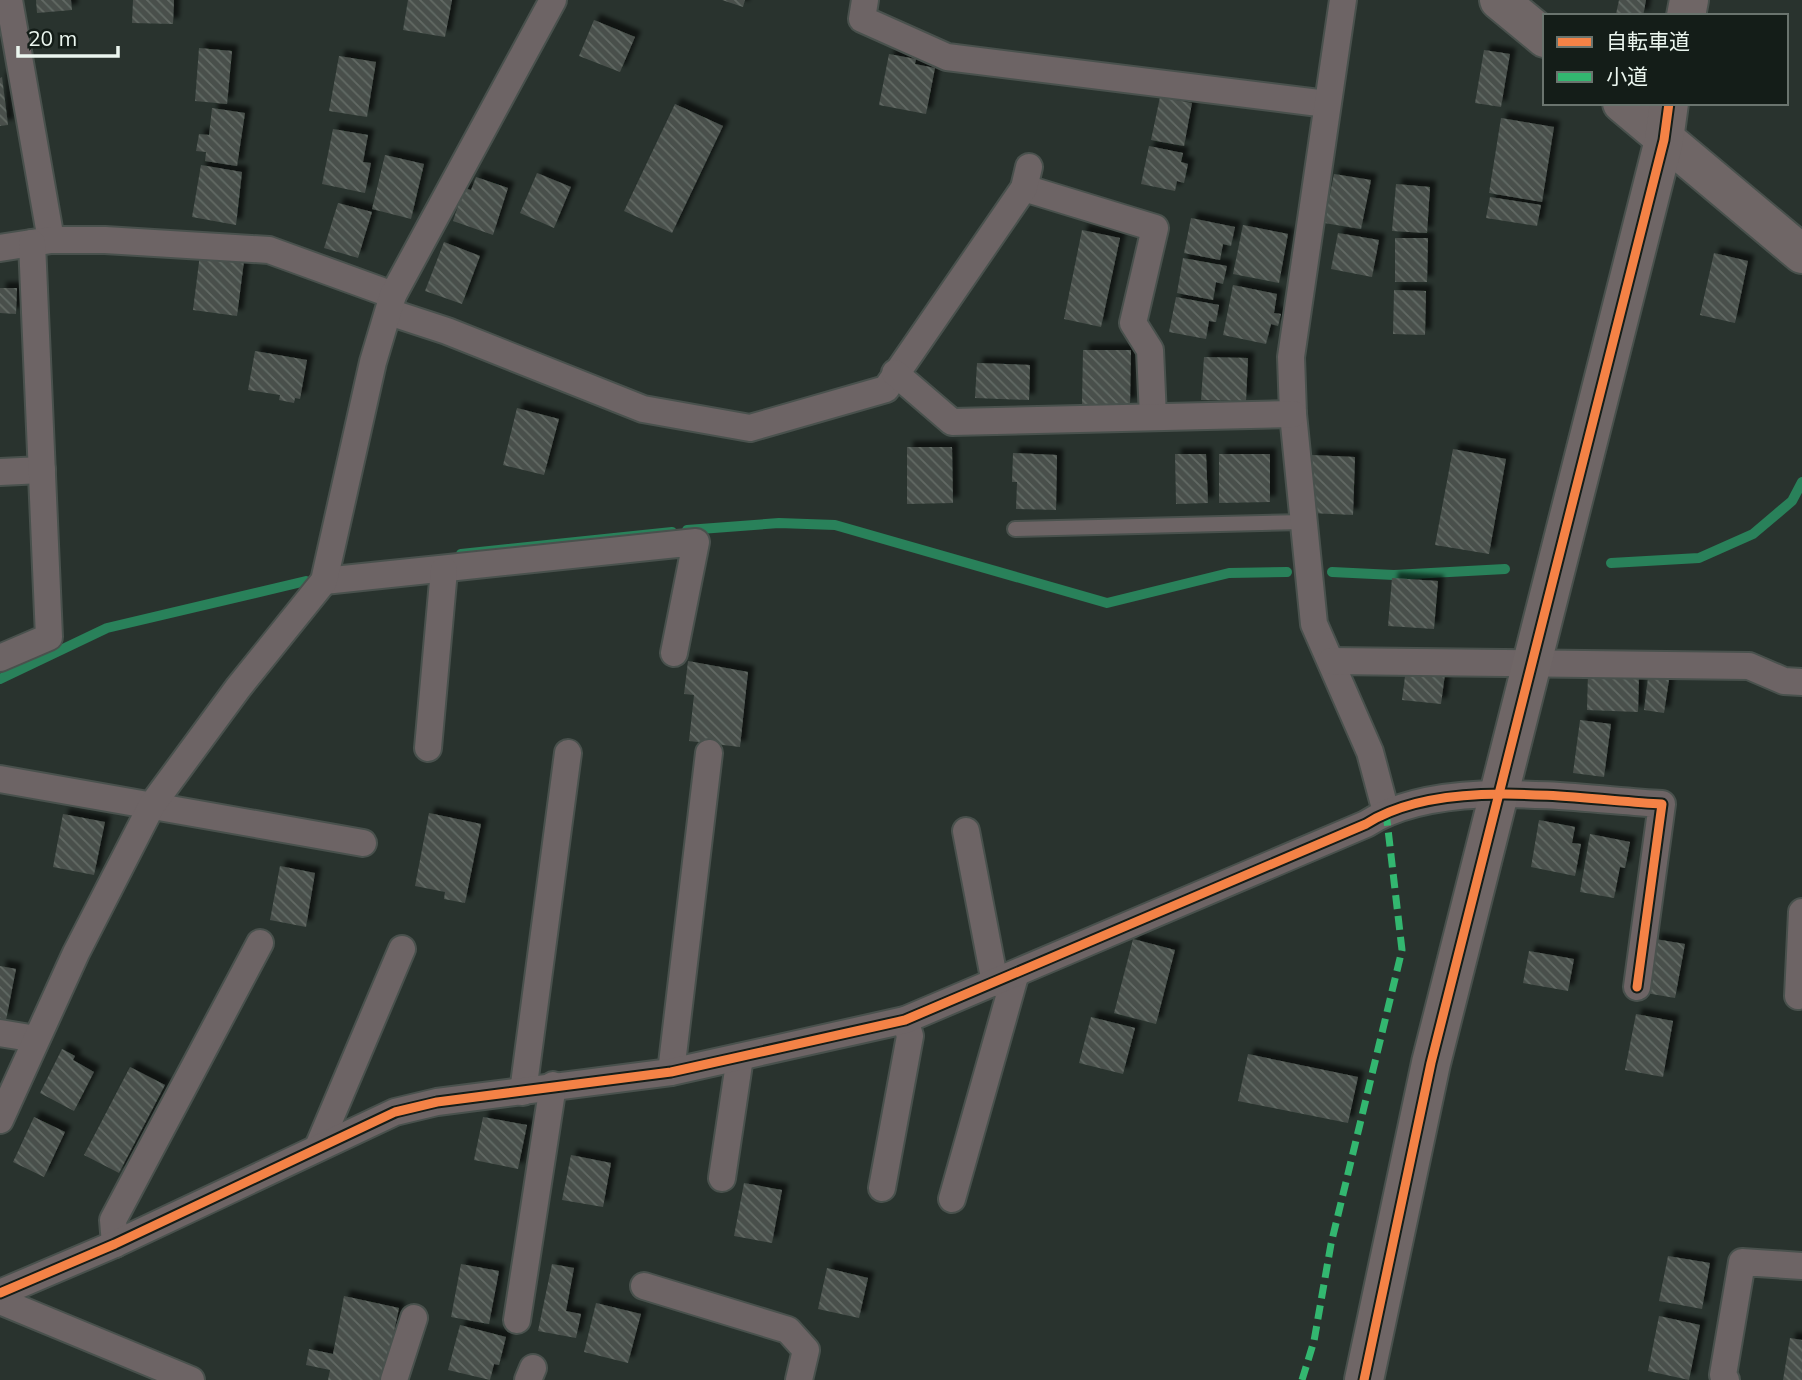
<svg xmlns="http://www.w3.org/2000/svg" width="1802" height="1380" font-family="Mulish,'Noto Sans JP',sans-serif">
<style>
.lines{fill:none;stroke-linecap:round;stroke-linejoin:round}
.stream{stroke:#29815a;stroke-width:10}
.building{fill:url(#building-back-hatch);filter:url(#shadow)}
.lane-casing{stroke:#49514d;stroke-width:18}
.street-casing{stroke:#49514d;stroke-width:30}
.secondary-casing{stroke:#49514d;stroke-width:42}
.lane{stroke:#6d6465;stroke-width:14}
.street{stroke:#6d6465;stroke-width:26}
.secondary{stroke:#6f6666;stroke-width:38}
.quiet{stroke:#33b770;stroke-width:7;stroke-dasharray:14 7;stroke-linecap:butt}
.cycleway-casing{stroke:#141d18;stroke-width:13}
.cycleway{stroke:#f48246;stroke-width:9}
</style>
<defs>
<pattern id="building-back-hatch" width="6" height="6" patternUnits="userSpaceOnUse" patternTransform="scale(1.75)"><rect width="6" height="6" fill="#48504b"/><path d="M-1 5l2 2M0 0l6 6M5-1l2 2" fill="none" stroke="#636a65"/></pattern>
<filter id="shadow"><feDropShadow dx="6" dy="-6" stdDeviation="2" flood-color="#0009"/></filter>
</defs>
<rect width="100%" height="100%" fill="#29332e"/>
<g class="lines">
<g class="stream">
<polyline points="687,530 779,523 835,525 1107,603 1229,573 1287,572"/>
<polyline points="461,554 672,532"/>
<polyline points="1611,563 1699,558 1753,534 1792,501 1802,482"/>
<polyline points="1332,572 1394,575 1505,569"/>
<polyline points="0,679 107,628 306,581"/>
</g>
</g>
<g class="building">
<polygon points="36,0 71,0 72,10 37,13"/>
<polygon points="133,0 174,0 173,24 132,23"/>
<polygon points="408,0 452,0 445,37 403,30"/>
<polygon points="722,0 745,0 743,7"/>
<polygon points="1619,0 1646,0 1643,16 1616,14"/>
<polygon points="594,20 635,37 620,72 579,56"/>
<polygon points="199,48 232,51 227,104 195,101"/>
<polygon points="1484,50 1510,54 1501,107 1475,103"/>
<polygon points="889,54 916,59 915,64 935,68 926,114 879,105"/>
<polygon points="339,56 376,62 367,117 329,111"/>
<polygon points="2,77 8,125 0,126 0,78"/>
<polygon points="1160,97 1192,103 1184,146 1151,140"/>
<polygon points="675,104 723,126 672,233 624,211"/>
<polygon points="212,108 245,113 237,166 205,161 206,152 196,151 199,134 209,135"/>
<polygon points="1501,118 1554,127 1542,202 1489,193"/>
<polygon points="333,129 368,135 363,162 371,163 365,193 322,184"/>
<polygon points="1149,146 1183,153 1181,162 1188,164 1184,183 1177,181 1175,191 1141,184"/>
<polygon points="385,155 424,164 411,219 372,209"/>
<polygon points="201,165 242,172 236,225 192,217"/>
<polygon points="537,173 571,187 554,228 520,213"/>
<polygon points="1334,174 1371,180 1361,229 1324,223"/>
<polygon points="476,177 508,188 493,235 453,221 464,188 471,190"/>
<polygon points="1396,184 1430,187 1427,233 1392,231"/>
<polygon points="1490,197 1541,205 1537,226 1486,218"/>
<polygon points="338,203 372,212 358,258 324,248"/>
<polygon points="1191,218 1235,227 1231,246 1223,244 1220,260 1184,253"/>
<polygon points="1243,225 1288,234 1279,283 1233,274"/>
<polygon points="1082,230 1120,238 1101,327 1064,319"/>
<polygon points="1338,233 1379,240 1372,277 1331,269"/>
<polygon points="1395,238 1428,238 1427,282 1395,282"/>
<polygon points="444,242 480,256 462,304 425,291"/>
<polygon points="1714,253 1748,261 1735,323 1700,315"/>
<polygon points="200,254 244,261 237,316 193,310"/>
<polygon points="1183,258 1227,266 1223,284 1216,282 1213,300 1177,293"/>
<polygon points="1233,285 1277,294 1274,313 1281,314 1278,326 1271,324 1266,344 1223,335"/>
<polygon points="0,288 17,288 16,314 0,313"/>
<polygon points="1394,290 1426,291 1425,335 1393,334"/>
<polygon points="1176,297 1219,305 1216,322 1209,321 1206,339 1169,332"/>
<polygon points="1083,350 1131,350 1130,404 1082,404"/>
<polygon points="255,351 307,360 300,399 295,398 294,403 279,400 280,395 248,390"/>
<polygon points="1204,357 1248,358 1246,401 1201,400"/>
<polygon points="977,363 1030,365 1029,400 975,398"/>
<polygon points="517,408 559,419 544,475 503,465"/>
<polygon points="907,447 952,447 953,503 907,504"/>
<polygon points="1453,449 1506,459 1489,554 1435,545"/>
<polygon points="1013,453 1057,455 1056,510 1016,509 1017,482 1012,482"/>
<polygon points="1175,454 1206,454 1208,503 1176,504"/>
<polygon points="1219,454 1270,454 1270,502 1219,503"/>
<polygon points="1311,455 1355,457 1353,515 1310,513"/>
<polygon points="1392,578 1438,581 1434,629 1388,626"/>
<polygon points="688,661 748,672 740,747 689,741 694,695 684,694"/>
<polygon points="1406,669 1445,674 1441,704 1402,700"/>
<polygon points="1649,670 1670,673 1664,713 1644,710"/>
<polygon points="1588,673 1639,675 1638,712 1587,710"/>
<polygon points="1580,720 1611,724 1604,777 1573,773"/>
<polygon points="429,813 481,824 465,903 444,899 445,892 415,886"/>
<polygon points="63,814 105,822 94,875 53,867"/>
<polygon points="1539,820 1575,827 1572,843 1581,844 1575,876 1531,867"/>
<polygon points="1590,834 1630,842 1625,868 1620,867 1614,898 1580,892"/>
<polygon points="280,866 315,873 306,927 270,920"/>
<polygon points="1133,939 1175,950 1156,1024 1114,1013"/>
<polygon points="1655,939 1685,944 1675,998 1646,993"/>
<polygon points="1529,951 1574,959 1568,991 1523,983"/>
<polygon points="0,966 16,969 6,1020 0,1019"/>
<polygon points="1636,1014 1673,1021 1663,1077 1625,1070"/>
<polygon points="1091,1017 1135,1028 1123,1074 1079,1063"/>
<polygon points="62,1049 75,1056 73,1060 94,1072 74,1111 40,1093"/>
<polygon points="1248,1054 1358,1077 1348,1123 1238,1101"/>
<polygon points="130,1067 165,1085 119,1173 84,1155"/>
<polygon points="34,1117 65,1132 44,1177 13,1162"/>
<polygon points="483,1117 527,1125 518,1169 474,1160"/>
<polygon points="571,1155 611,1163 603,1207 562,1200"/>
<polygon points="744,1183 782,1190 772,1243 734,1236"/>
<polygon points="1668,1256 1710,1263 1702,1309 1659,1301"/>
<polygon points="461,1264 499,1271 489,1324 451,1317"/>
<polygon points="552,1264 574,1268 566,1311 581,1314 576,1338 538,1331"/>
<polygon points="827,1268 868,1278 859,1318 818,1309"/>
<polygon points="344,1296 399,1308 384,1380 328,1380 330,1370 306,1365 309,1349 333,1354"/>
<polygon points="596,1303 641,1314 628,1363 584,1352"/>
<polygon points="1659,1316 1700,1325 1689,1380 1648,1371"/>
<polygon points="460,1325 506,1337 499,1365 494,1364 490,1380 448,1370"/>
<polygon points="1790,1338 1802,1340 1802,1380 1783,1380"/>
</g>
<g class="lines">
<defs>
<polyline id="lane" points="1015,529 1303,522"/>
<g id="street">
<polyline points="9,0 51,240"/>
<polyline points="865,0 862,19 947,57 1327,104"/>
<polyline points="1343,0 1291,357 1293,414 1314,624 1370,752 1386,812"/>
<polyline points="1024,188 1155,228 1133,323 1150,350 1153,417"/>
<polyline points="0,248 51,240 105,240 269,250 393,295"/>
<polyline points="389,312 447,331 643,409 750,428 886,389 1024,188 1029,167"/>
<polyline points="895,373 952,422 1293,414"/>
<polyline points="0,472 42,470"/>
<polyline points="324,581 696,542 674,653"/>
<polyline points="0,658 49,637 32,243"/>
<polyline points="1331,661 1749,666 1784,681 1802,682"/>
<polyline points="428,748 444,570"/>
<polyline points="0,779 363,843"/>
<polyline points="966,831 995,983"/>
<polyline points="1798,996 1802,912"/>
<polyline points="0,1033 36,1039"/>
<polyline points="671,1072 709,753"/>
<polyline points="523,1092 568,753"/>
<polyline points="0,1120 76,953 152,805 238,688 324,581 373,362 393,295 553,0"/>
<polyline points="318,1147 402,949"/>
<polyline points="722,1178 740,1057"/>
<polyline points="882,1188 910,1036 905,1020"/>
<polyline points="952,1199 1015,976"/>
<polyline points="115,1244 113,1220 260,943"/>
<polyline points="644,1286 788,1330 806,1350 799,1380"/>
<path d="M0 1293 115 1244 395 1112 437 1102 671 1072 905 1020 1366 824C1442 776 1574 799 1662 804L1637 987"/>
<polyline points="0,1301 191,1380"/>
<polyline points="517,1320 553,1085"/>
<polyline points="394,1380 414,1318"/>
<polyline points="528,1380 533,1368"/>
<polyline points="1726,1380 1723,1375 1742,1262 1802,1266"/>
</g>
<g id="secondary">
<polyline points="1499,0 1545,38"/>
<polyline points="1686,16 1689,0"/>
<polyline points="1622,103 1802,254"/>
<polyline points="1364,1380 1431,1063 1664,140 1669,103"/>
</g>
</defs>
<use href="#lane" class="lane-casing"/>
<use href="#street" class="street-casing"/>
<use href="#secondary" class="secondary-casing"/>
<use href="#lane" class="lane"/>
<use href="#street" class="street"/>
<use href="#secondary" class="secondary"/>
<polyline class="quiet" points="1302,1380 1314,1341 1331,1244 1402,950 1386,812"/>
<defs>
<g id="cycleway">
<path d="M0 1293 115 1244 395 1112 437 1102 671 1072 905 1020 1366 824C1442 776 1574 799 1662 804L1637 987"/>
<polyline points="1364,1380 1431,1063 1664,140 1669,103"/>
</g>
</defs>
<use href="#cycleway" class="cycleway-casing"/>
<use href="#cycleway" class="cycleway"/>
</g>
<rect x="1543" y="14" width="245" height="91" fill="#141d18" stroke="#6a746e" stroke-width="2"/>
<rect x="1557" y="37" width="35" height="10" fill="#f48246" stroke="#6a746e" stroke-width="2"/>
<text x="1606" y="49" font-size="21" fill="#ebf6ef">自転車道</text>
<rect x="1557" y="72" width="35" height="10" fill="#33b770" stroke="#6a746e" stroke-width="2"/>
<text x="1606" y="84" font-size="21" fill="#ebf6ef">小道</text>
<path d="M18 46v10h100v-10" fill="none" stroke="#ebf6ef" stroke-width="3.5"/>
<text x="28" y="46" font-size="21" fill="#ebf6ef" stroke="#141d18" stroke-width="5" paint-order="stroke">20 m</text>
</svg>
